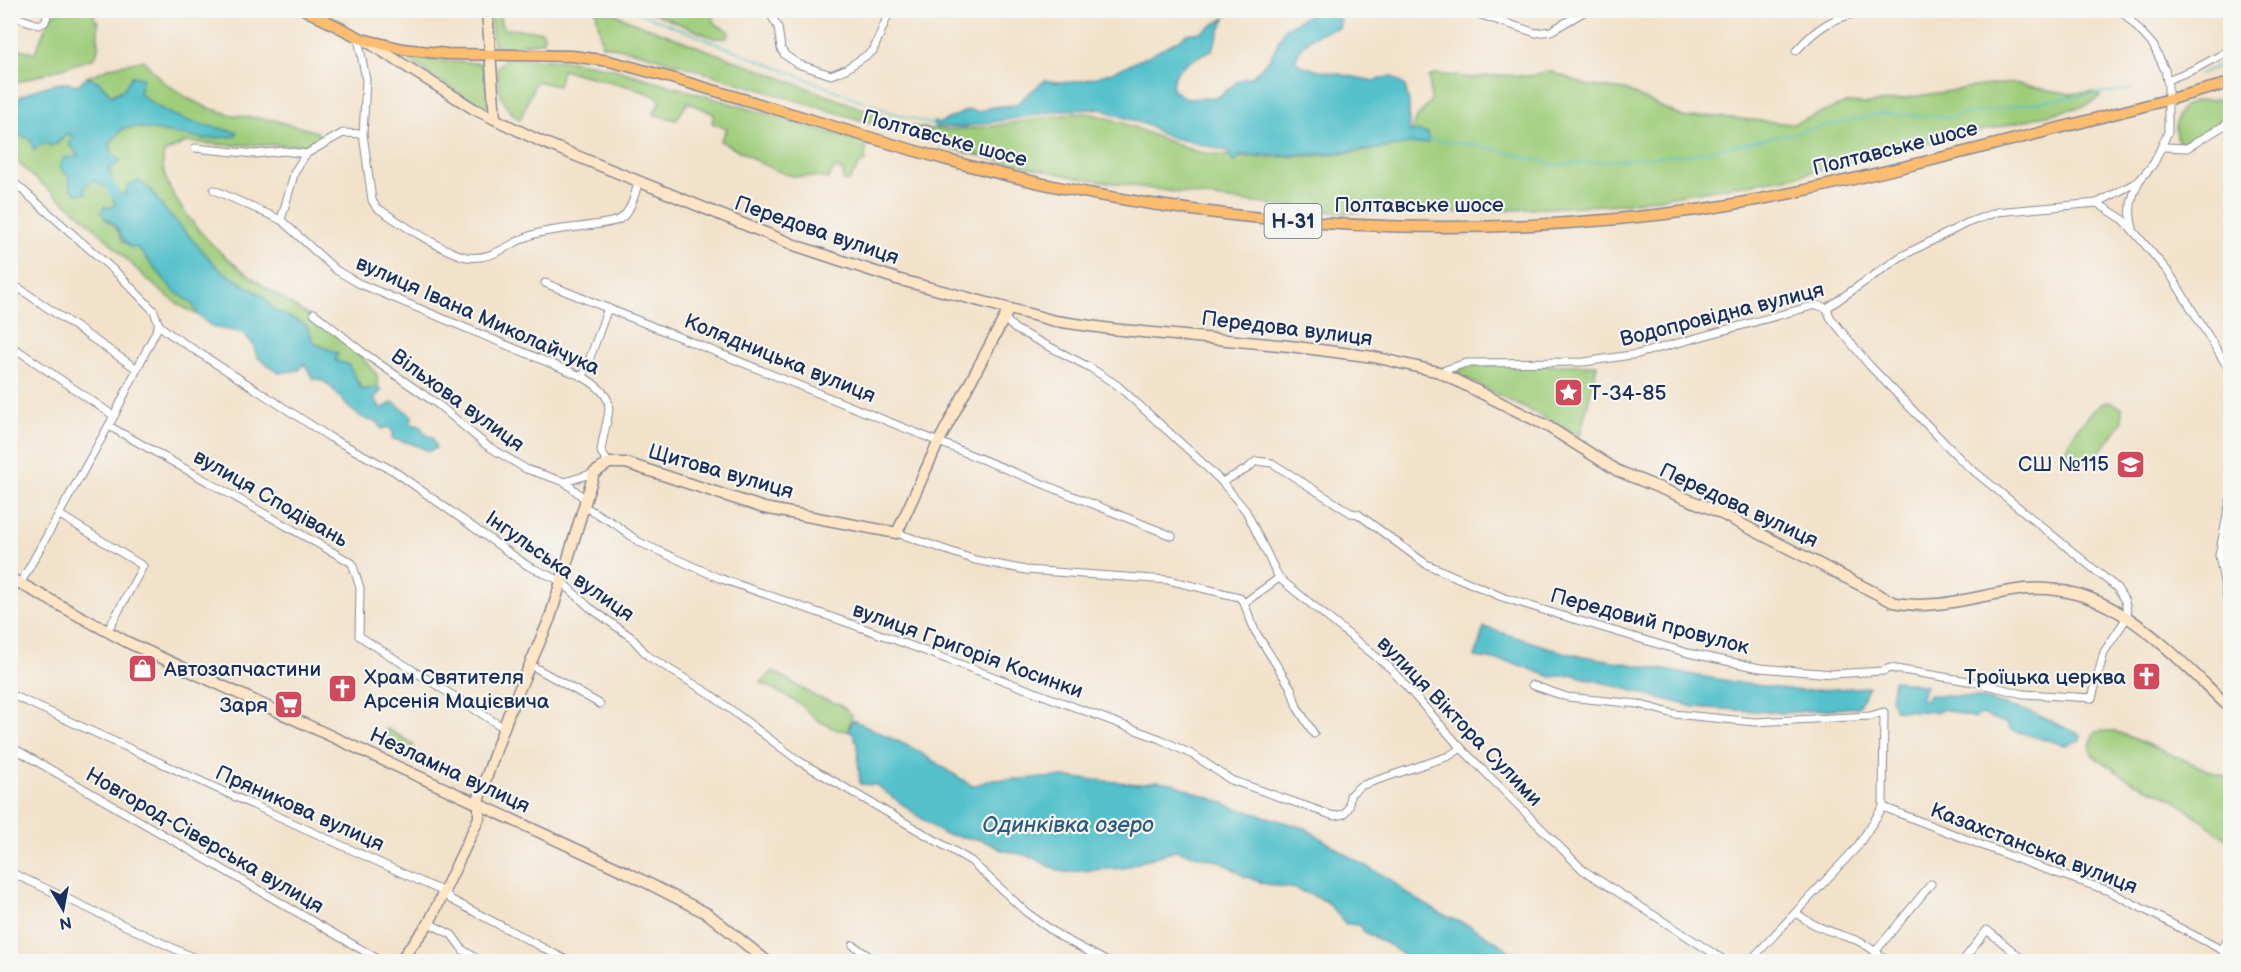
<svg xmlns="http://www.w3.org/2000/svg" width="2241" height="972" font-family="'Balsamiq Sans',sans-serif">
<style>
.green{fill:#9fcd7a;stroke:#5d7e6c;stroke-width:1.5}
.water{fill:#54c1cb;stroke:#387894;stroke-width:1.5}
.lines{fill:none;stroke-linecap:round;stroke-linejoin:round}
.stream{stroke:#54c1cb;stroke-width:1.5}
.river{stroke:#54c1cb;stroke-width:10}
.street-casing{stroke:#868894;stroke-width:9}
.secondary-casing{stroke:#868894;stroke-width:13}
.primary-casing{stroke:#868894;stroke-width:13}
.street{stroke:#fff;stroke-width:7}
.secondary{stroke:#fee5c5;stroke-width:10}
.primary{stroke:#fcbd6f;stroke-width:10}
.labels{text-anchor:middle;stroke-width:4.5;stroke-linejoin:round;paint-order:stroke}
.shield{fill:#f6f6f2;stroke:#5d6b8a;stroke-width:1.5}
.shield-label{font-size:20px;font-weight:bold;fill:#1b2f5e}
.street-label{font-size:21px;fill:#1b2f5e;stroke:#f6f6f2}
.poi-label{font-size:21px;fill:#1b2f5e;stroke:#f6f6f2;text-anchor:start}
.water-label{font-size:22px;font-style:italic;fill:#2c5b7f;stroke:#f6f6f2}
</style>
<rect width="100%" height="100%" fill="#f6f6f2"/>
<filter id="ink" filterUnits="userSpaceOnUse"><feTurbulence type="fractalNoise" baseFrequency=".0167" numOctaves="2"/><feDisplacementMap in="SourceGraphic" scale="12" xChannelSelector="R" yChannelSelector="G"/><feConvolveMatrix kernelMatrix="1 2 1 2 8 2 1 2 1" color-interpolation-filters="sRGB"/></filter>
<filter id="wash" filterUnits="userSpaceOnUse"><feTurbulence type="fractalNoise" baseFrequency=".008" numOctaves="4" result="noise"/><feDisplacementMap in="SourceGraphic" scale="24" xChannelSelector="R" yChannelSelector="G"/><feGaussianBlur stdDeviation="1.35" result="paint"/><feColorMatrix in="noise" values="0 0 0 0 0 0 0 0 0 0 0 0 0 0 0 0 0 1.4 0 .05"/><feComposite in="paint" operator="in"/></filter>
<g filter="url(#wash)">
<rect width="100%" height="100%" fill="#f2e2ca"/>
<g class="green">
<polygon points="59,11 94,11 95,21 98,21 98,49 95,58 11,84 11,47 35,53 50,17"/>
<polygon points="490,11 499,11 501,24 505,29 541,31 544,34 543,41 508,47 493,46"/>
<path d="M596 11H611L623 18 905 125C969 139 1022 117 1085 113 1122 118 1156 139 1192 150 1241 164 1356 156 1406 143L1415 121 1431 100 1429 77 1436 74 1473 78 1499 75 1530 76 1550 71 1586 85 1625 90 1685 118 1710 116 1793 124 1846 103 1870 104 1980 86 2014 83 2070 94 2093 92 2101 96 2088 105 1791 177 1622 204 1451 213 1414 206 1390 211 1343 213 1222 199 1074 177 968 153 638 52 602 45Z"/>
<polygon points="648,11 713,11 714,23 730,32 727,38 714,38"/>
<path d="M506 58 572 61 610 68 866 143 865 161 859 165 848 182 843 181V172L836 167 827 179C813 175 802 178 789 175 763 168 744 151 720 141L727 129 712 123 714 114 688 102 676 120 653 114 660 102 658 97 628 86 562 70 558 86 536 81 520 120C501 106 498 90 497 68Z"/>
<polygon points="407,59 480,63 485,70 488,108 484,110"/>
<path d="M143 60 161 80 189 99 208 108 233 115 273 120 318 132 319 138 308 145H223L186 142 164 153C160 166 166 180 172 192 210 261 280 295 342 338 355 348 366 363 377 375L378 387 362 390 356 378 335 360 337 353 314 343 306 325 273 310 263 296 220 270 164 209 151 190 125 194 115 207 107 209 104 218 115 226 123 242 137 246 174 291 192 303 198 315C153 294 121 250 83 217 59 196 31 179 11 154L10 132 30 139 36 147 49 142V146L68 133 74 137 79 156 72 159 69 176 71 188 84 187 94 179 102 186 112 177 108 169 113 155 110 144 122 129 136 127 204 139 218 128C189 124 161 113 139 93L143 78 132 76 124 89 112 96 99 82 87 77 111 67Z"/>
<path d="M2230 98V120L2185 142H2178C2168 95 2200 102 2230 98Z"/>
<polygon points="1472,365 1597,365 1580,436 1455,373"/>
<path d="M2110 401 2122 408V422C2112 436 2092 470 2073 462L2066 451C2067 438 2097 402 2110 401Z"/>
<polygon points="773,671 816,697 839,704 852,715 848,731 837,730 817,720 800,704 761,682"/>
<polygon points="387,729 414,744 409,753 382,738"/>
<path d="M2101 731H2115L2230 779V842L2174 799 2133 782 2093 756C2089 749 2090 740 2094 733Z"/>
</g>
<g class="water">
<path d="M1342 11 1339 28C1318 31 1302 40 1295 61L1304 67 1374 81 1391 76 1405 86 1409 104V131L1428 133V143C1408 143 1389 148 1368 150 1326 154 1283 157 1241 155L1234 163 1227 151 1178 139 1161 134 1152 127 1100 109 1065 110 963 127H935L933 122 940 123 968 110 979 112 992 107 1015 105 1045 80C1086 92 1143 58 1179 40L1187 34 1201 32 1225 18 1212 50C1193 60 1171 65 1172 90L1187 99 1218 97 1238 81 1253 76 1271 57 1285 28 1316 11Z"/>
<path d="M132 76 143 78 139 93C168 119 200 125 237 132L236 136 204 139 136 127 122 129 110 144 113 155 121 161 109 169 112 177 102 186 94 180 84 187 86 193 77 194 71 188 69 176 63 172 60 165 64 158 79 156 69 144 73 137 68 133 58 143 49 147 48 142 37 147 34 151 30 139 11 132V100C32 92 55 78 77 85L87 77 99 82 112 96 124 89Z"/>
<path d="M139 181 151 190 164 209 220 270 263 296 273 310 306 325 314 343 338 354 335 361 348 364 362 390 378 387 382 390 374 398 382 409 393 402 412 416 411 424 420 426 425 434 433 438 436 448 429 451 410 443 392 439 393 431 387 427 382 429 378 422C343 419 337 378 313 379L304 363 299 370 279 373 257 357 253 344 243 333 212 327 198 315 192 303 174 291 137 247 132 248C122 242 123 236 116 227 111 221 105 219 101 212L105 206 108 209 116 204 113 200 115 194H125L129 185Z"/>
<polygon points="1484,627 1566,653 1740,683 1801,691 1869,687 1858,707 1785,713 1694,707 1574,675 1551,677 1514,663 1475,657"/>
<polygon points="1894,680 1926,686 1920,699 1924,701 1929,695 1975,697 2033,713 2081,735 2080,741 2065,745 2011,730 2007,724 1982,714 1974,718 1944,709 1937,712 1895,710 1891,700"/>
<polygon points="853,720 916,750 972,786 992,780 1063,777 1138,784 1157,781 1172,783 1236,808 1305,828 1353,859 1390,879 1406,893 1443,915 1470,926 1502,945 1521,961 1411,961 1391,946 1364,932 1360,925 1346,924 1326,901 1296,889 1266,884 1244,876 1222,862 1175,850 1123,868 1066,872 1058,870 1029,856 1002,850 982,840 943,834 876,785 860,784 857,744 853,733 848,731"/>
</g>
<g class="lines">
<g class="stream">
<polyline points="632,10 890,112 934,125"/>
<polyline points="2200,74 2230,61"/>
<polyline points="1428,139 1483,146 1556,165 1694,154 1881,114 1949,117 2043,101 2133,89"/>
</g>
<polyline class="river" points="101,171 115,194"/>
</g>
</g>
<g filter="url(#ink)">
<g class="lines">
<defs>
<g id="street">
<polyline points="768,10 778,27 781,49 785,55 798,64 831,75 846,69 873,51 890,10"/>
<polyline points="972,10 973,10"/>
<polyline points="1466,10 1536,33 1551,31 1587,10"/>
<polyline points="10,15 39,25 45,22 49,10"/>
<path d="M362 39 359 43 366 80 363 134 372 200 376 207C397 221 444 253 467 257 495 261 510 241 535 234 554 228 608 226 620 219 631 212 635 194 638 183"/>
<path d="M1796 51C1819 25 1833 18 1867 10"/>
<polyline points="2167,80 2195,69 2230,50"/>
<polyline points="2164,147 2187,148 2230,122"/>
<polyline points="195,148 255,154 284,151 306,154"/>
<polyline points="10,179 118,274 154,311 159,325 170,334 331,438 394,471 528,566 561,581 589,607 631,637 648,656 710,694 799,761 971,861 1026,912 1061,937 1108,962"/>
<path d="M214 190 281 220 336 270 358 283 583 377C624 401 605 412 601 452L609 463"/>
<polyline points="2097,203 2124,220 2170,274 2230,371"/>
<polyline points="281,220 295,171 306,154 343,133 363,134"/>
<path d="M2133 228C2128 210 2131 198 2139 181"/>
<polyline points="10,282 137,369 114,416 20,584"/>
<polyline points="545,283 1172,536"/>
<polyline points="314,313 361,351 440,406 486,445 526,469 565,482 594,473"/>
<polyline points="1004,318 1015,329 1089,367 1117,385 1193,454 1222,482 1246,511 1279,578 1390,668 1461,748 1583,870 1727,962"/>
<polyline points="10,345 114,416"/>
<polyline points="137,369 159,325"/>
<polyline points="1439,372 1466,363 1584,362 1638,354 1816,305 1827,308 1900,257 1967,223 1997,212 2097,203 2139,181 2154,163 2168,132 2168,86 2165,70 2153,45 2121,10"/>
<polyline points="583,377 608,308"/>
<polyline points="109,426 352,563 360,588 359,636 504,728"/>
<polyline points="565,482 585,499"/>
<polyline points="1222,482 1247,469 1256,461 1272,463 1351,513 1358,514 1426,564 1502,597 1550,612 1688,653 1760,668 1832,674 1883,671 1890,668 1974,682 2023,694 2092,698 2104,652 2128,616 2125,601 2117,588 1963,462 1869,365 1830,317 1827,308"/>
<polyline points="2230,501 2219,555 2230,615"/>
<polyline points="583,506 615,524 639,542 719,578 874,632 1160,739 1195,756 1231,780 1334,816 1344,814 1349,807 1350,795 1360,786 1449,756 1461,748"/>
<polyline points="60,515 143,566 107,632"/>
<polyline points="897,533 975,560 1026,570 1168,580 1239,597 1244,603 1255,631 1291,688 1297,707 1314,734"/>
<polyline points="1244,603 1279,578"/>
<polyline points="529,664 600,704"/>
<polyline points="1532,685 1567,697 1638,704 1674,714 1755,722 1870,716 1884,712 1883,807 2033,865 2109,891 2222,950 2230,962"/>
<polyline points="10,694 446,893 450,899 570,962"/>
<polyline points="10,746 383,962"/>
<polyline points="10,872 203,962"/>
<path d="M1796 913C1814 927 1832 932 1853 939 1866 943 1878 954 1890 962"/>
<polyline points="429,923 452,935 463,950 482,962"/>
<polyline points="853,945 877,962"/>
<polyline points="2222,950 2230,935"/>
<polyline points="1875,952 1931,884"/>
<polyline points="1749,962 1857,847 1883,807"/>
<polyline points="1962,962 1987,930 2026,962"/>
</g>
<g id="secondary">
<polyline points="487,10 495,119"/>
<path d="M366 41 474 109 540 141 797 246 897 279 1055 321 1111 329 1289 346 1374 357 1439 372 1547 426 1618 471 1714 510 1893 602C1932 611 1972 597 2011 591 2106 574 2167 649 2230 708"/>
<polyline points="10,578 127,642 628,873 708,914 768,962"/>
<polyline points="399,962 429,923 479,818 479,798 509,713 550,618 594,473 609,463 626,463 764,508 897,533 938,443 1009,309"/>
</g>
<path id="primary" d="M305 10 362 39 403 49 447 54 572 56 609 61C773 103 932 165 1099 195 1298 232 1503 237 1704 209 1784 197 1862 177 1940 158 2037 134 2134 109 2230 83"/>
</defs>
<use href="#street" class="street-casing"/>
<use href="#secondary" class="secondary-casing"/>
<use href="#primary" class="primary-casing"/>
<use href="#street" class="street"/>
<use href="#secondary" class="secondary"/>
<use href="#primary" class="primary"/>
</g>
</g>
<defs>
<symbol id="sight-square" viewBox="-11 -11 22 22"><rect x="-9" y="-9" width="18" height="18" rx="4" fill="#d1495b" stroke="#f6f6f2"/><path d="M0-6L1.8-2.2L6-1.7L2.9 1.2L3.7 5.4L0 3.3L-3.7 5.4L-2.9 1.2L-6-1.7L-1.8-2.2Z" fill="#fff"/></symbol>
<symbol id="school-square" viewBox="-11 -11 22 22"><rect x="-9" y="-9" width="18" height="18" rx="4" fill="#d1495b" stroke="#f6f6f2"/><path d="M0-5L7-2L0 1L-7-2ZM-4 1L0 2.5L4 1V4Q0 6-4 4Z" fill="#fff"/></symbol>
<symbol id="shop-square" viewBox="-11 -11 22 22"><rect x="-9" y="-9" width="18" height="18" rx="4" fill="#d1495b" stroke="#f6f6f2"/><path d="M-5-2.5h2.3a2.7 3.5 0 0 1 5.4 0H5L5.5 6h-11ZM-1.5-2.5h3a1.5 2.3 0 0 0-3 0Z" fill="#fff"/></symbol>
<symbol id="church-square" viewBox="-11 -11 22 22"><rect x="-9" y="-9" width="18" height="18" rx="4" fill="#d1495b" stroke="#f6f6f2"/><path d="M-1.2-6h2.4v3.5h3.3v2.4h-3.3V6h-2.4V-.1h-3.3v-2.4h3.3Z" fill="#fff"/></symbol>
<symbol id="supermarket-square" viewBox="-11 -11 22 22"><rect x="-9" y="-9" width="18" height="18" rx="4" fill="#d1495b" stroke="#f6f6f2"/><path d="M-6-5.5h2.5l.6 2H6L4.5 2H-2.5L-4.4-4H-6ZM-1.5 3.2a1.3 1.3 0 1 0 .1 0ZM3 3.2a1.3 1.3 0 1 0 .1 0Z" fill="#fff"/></symbol>
</defs>
<g fill-rule="evenodd">
<use href="#sight-square" x="1552" y="376" width="33" height="33"/>
<use href="#school-square" x="2114" y="448" width="33" height="33"/>
<use href="#shop-square" x="126" y="652" width="33" height="33"/>
<use href="#church-square" x="2130" y="660" width="33" height="33"/>
<use href="#church-square" x="326" y="672" width="33" height="33"/>
<use href="#supermarket-square" x="272" y="688" width="33" height="33"/>
</g>
<g class="labels">
<rect class="shield" x="1264.5" y="204" width="57" height="34" rx="4.5"/>
<g class="shield-label">
<text x="1293" y="228">Н-31</text>
</g>
<g class="street-label">
<text transform="translate(945 138) rotate(15)" y="7">Полтавське шосе</text>
<text transform="translate(1895 148) rotate(-14)" y="7">Полтавське шосе</text>
<text x="1419" y="212">Полтавське шосе</text>
<text transform="translate(817 230) rotate(19)" y="7">Передова вулиця</text>
<text transform="translate(1722 314) rotate(-14)" y="7">Водопровідна вулиця</text>
<text transform="translate(478 315) rotate(24)" y="7">вулиця Івана Миколайчука</text>
<text transform="translate(1287 328) rotate(7)" y="7">Передова вулиця</text>
<text transform="translate(780 358) rotate(22)" y="7">Колядницька вулиця</text>
<text transform="translate(458 400) rotate(36)" y="7">Вільхова вулиця</text>
<text transform="translate(721 471) rotate(16)" y="7">Щитова вулиця</text>
<text transform="translate(271 498) rotate(30)" y="7">вулиця Сподівань</text>
<text transform="translate(1739 505) rotate(25)" y="7">Передова вулиця</text>
<text transform="translate(560 566) rotate(35)" y="7">Інгульська вулиця</text>
<text transform="translate(1650 621) rotate(15)" y="7">Передовий провулок</text>
<text transform="translate(968 650) rotate(20)" y="7">вулиця Григорія Косинки</text>
<text transform="translate(1460 721) rotate(46)" y="7">вулиця Віктора Сулими</text>
<text transform="translate(450 770) rotate(25)" y="7">Незламна вулиця</text>
<text transform="translate(300 808) rotate(24)" y="7">Пряникова вулиця</text>
<text transform="translate(205 840) rotate(30)" y="7">Новгород-Сіверська вулиця</text>
<text transform="translate(2034 848) rotate(21)" y="7">Казахстанська вулиця</text>
</g>
<g class="poi-label">
<text x="1589" y="400">Т-34-85</text>
<text x="2109" y="471" text-anchor="end">СШ №115</text>
<text x="164" y="676">Автозапчастини</text>
<text x="364" y="684">Храм Святителя<tspan x="364" dy="24">Арсенія Мацієвича</tspan></text>
<text x="2126" y="684" text-anchor="end">Троїцька церква</text>
<text x="268" y="712" text-anchor="end">Заря</text>
</g>
<g class="water-label">
<text x="1068" y="832">Одинківка озеро</text>
</g>
</g>
<rect width="2241" height="972" fill="none" stroke="#f6f6f2" stroke-width="36"/>
<g transform="translate(63 909) rotate(170)" stroke="#f6f6f2" stroke-width="4.5" paint-order="stroke">
<path d="M0-4.5L10 22L0 15L-10 22Z" fill="#1b2f5e"/>
<text y="-9" font-size="16" font-weight="bold" text-anchor="middle" fill="#1b2f5e">N</text>
</g>
</svg>
